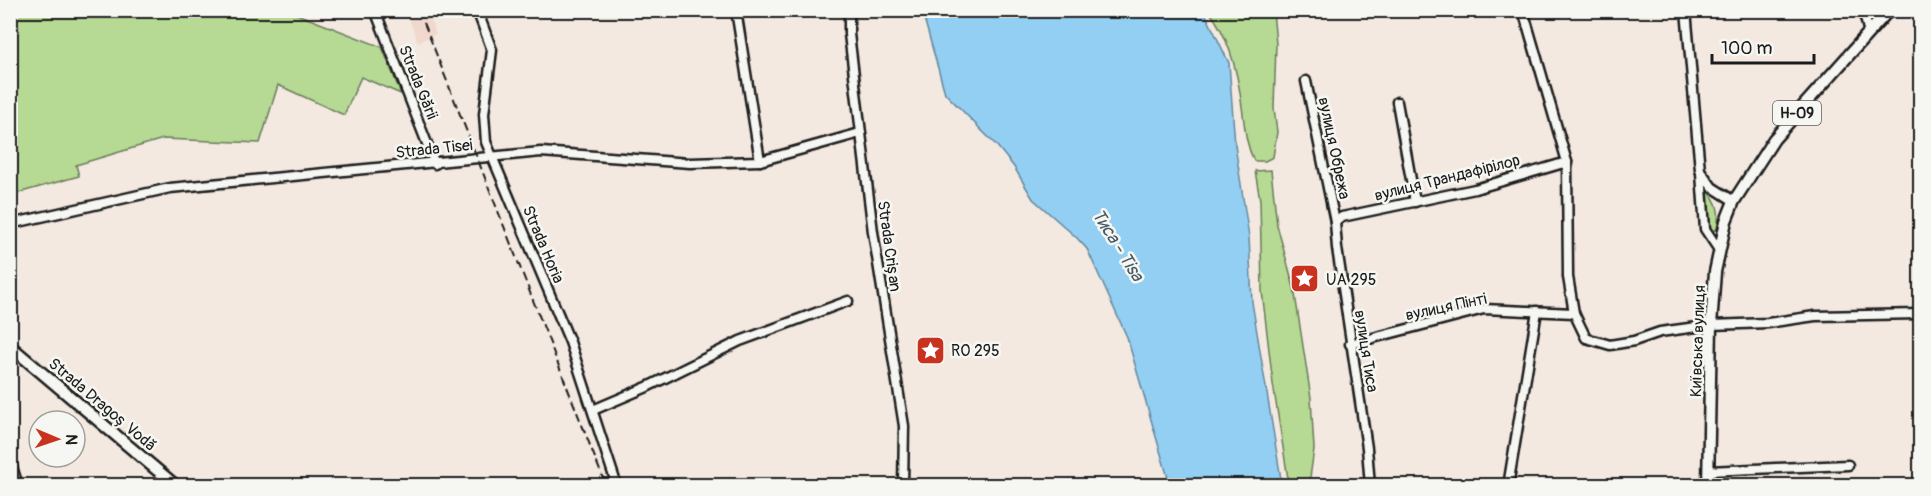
<svg xmlns="http://www.w3.org/2000/svg" width="1931" height="496" font-family="Pangolin,sans-serif">
<style>
.built{fill:#f0d9cc}
.green{fill:#b6d994;stroke:#697a58;stroke-width:1.5}
.water{fill:#93cff3;stroke:#63879d;stroke-width:1.5}
.lines{fill:none;stroke-linecap:round;stroke-linejoin:round}
.minor-casing{stroke:#1c1c1c;stroke-width:13}
.major-casing{stroke:#1c1c1c;stroke-width:15}
.minor{stroke:#f6f6f2;stroke-width:8}
.major{stroke:#f6f6f2;stroke-width:10}
.rail{stroke:#1c1c1c;stroke-width:2;stroke-dasharray:9 4.5;stroke-linecap:butt}
.labels{text-anchor:middle;stroke-width:5;stroke-linejoin:round;paint-order:stroke}
.shield{fill:#f6f6f2;stroke:#5d5d5c;stroke-width:1.5}
.shield-label{font-size:15px;font-weight:bold;fill:#1c1c1c}
.street-label{font-size:16px;fill:#1c1c1c;stroke:#f6f6f2}
.poi-label{font-size:16px;fill:#1c1c1c;stroke:#f6f6f2;text-anchor:start}
.water-label{font-size:18px;font-style:italic;fill:#465b67;stroke:#f6f6f2}
</style>
<rect width="100%" height="100%" fill="#f3e9e1"/>
<filter id="ink" filterUnits="userSpaceOnUse"><feTurbulence type="fractalNoise" baseFrequency=".0167" numOctaves="2"/><feDisplacementMap in="SourceGraphic" scale="12" xChannelSelector="R" yChannelSelector="G"/><feConvolveMatrix kernelMatrix="1 2 1 2 8 2 1 2 1" color-interpolation-filters="sRGB"/></filter>
<g filter="url(#ink)">
<polygon class="built" points="406,11 428,11 436,34 418,42"/>
<g class="green">
<polygon points="11,10 289,11 382,47 401,94 361,77 344,115 278,85 260,143 163,139 76,165 79,176 11,195"/>
<path d="M1209 11H1273L1276 44 1274 108 1277 132 1273 157 1265 161H1254C1245 142 1245 127 1242 107 1238 73 1230 38 1209 11Z"/>
<polygon points="1271,170 1277,225 1294,288 1311,398 1314,449 1309,485 1289,485 1273,384 1262,291 1260,200 1255,171"/>
<path d="M1705 187C1717 201 1721 210 1717 229L1713 231 1708 227Z"/>
</g>
<polygon class="water" points="922,11 1204,11 1229,63 1235,145 1249,237 1252,302 1282,485 1170,485 1127,337 1087,249 1076,237 1033,199 1014,167 997,146 945,93"/>
<g class="lines">
<defs>
<g id="minor">
<polyline points="375,10 435,164"/>
<polyline points="477,10 492,50 484,114 486,142 570,342 617,486"/>
<polyline points="736,10 760,161"/>
<polyline points="849,10 849,34 873,232 904,426 903,486"/>
<polyline points="1523,10 1567,162 1568,277 1574,313"/>
<polyline points="1686,10 1700,170 1712,187 1734,201"/>
<polyline points="1863,10 1869,33"/>
<polyline points="1306,81 1335,222 1337,248 1367,448 1370,486"/>
<polyline points="1397,102 1415,202"/>
<polyline points="1701,173 1705,229 1719,250"/>
<polyline points="1335,222 1342,217 1475,189 1567,162"/>
<polyline points="10,224 170,188 541,152 690,163 760,161 860,133"/>
<polyline points="1350,344 1484,309 1574,313 1586,338 1610,345 1634,341 1660,332 1711,325 1768,323 1815,316 1920,314"/>
<polyline points="593,410 647,387 740,341 848,301"/>
<polyline points="10,460 18,486"/>
<polyline points="1708,471 1848,465"/>
<polyline points="1508,486 1537,311"/>
</g>
<g id="major">
<polyline points="10,346 176,486"/>
<polyline points="1708,486 1711,325 1715,272 1726,221 1734,201 1774,139 1889,10"/>
</g>
</defs>
<use href="#minor" class="minor-casing"/>
<use href="#major" class="major-casing"/>
<use href="#minor" class="minor"/>
<use href="#major" class="major"/>
<polyline class="rail" points="419,10 606,486"/>
</g>
</g>
<defs>
<symbol id="sight-square" viewBox="-11 -11 22 22"><rect x="-9" y="-9" width="18" height="18" rx="4" fill="#c8321e" stroke="#f6f6f2"/><path d="M0-6L1.8-2.2L6-1.7L2.9 1.2L3.7 5.4L0 3.3L-3.7 5.4L-2.9 1.2L-6-1.7L-1.8-2.2Z" fill="#fff"/></symbol>
</defs>
<g fill-rule="evenodd">
<use href="#sight-square" x="1288" y="262" width="33" height="33"/>
<use href="#sight-square" x="914" y="334" width="33" height="33"/>
</g>
<g class="labels">
<rect class="shield" x="1773" y="101" width="48" height="24" rx="4.5"/>
<g class="shield-label">
<text x="1797" y="118">Н-09</text>
</g>
<g class="street-label">
<text transform="translate(419 82) rotate(68)" y="6">Strada Gării</text>
<text transform="translate(434 148) rotate(-6)" y="6">Strada Tisei</text>
<text transform="translate(1335 148) rotate(78)" y="6">вулиця Обрежа</text>
<text transform="translate(1447 177) rotate(-14)" y="6">вулиця Трандафірілор</text>
<text transform="translate(544 244) rotate(67)" y="6">Strada Horia</text>
<text transform="translate(890 246) rotate(82)" y="6">Strada Crișan</text>
<text transform="translate(1446 306) rotate(-12)" y="6">вулиця Пінті</text>
<text transform="translate(1697 341) rotate(-88)" y="6">Київська вулиця</text>
<text transform="translate(1367 351) rotate(81)" y="6">вулиця Тиса</text>
<text transform="translate(103 404) rotate(40)" y="6">Strada Dragoș Vodă</text>
</g>
<g class="poi-label">
<text x="1326" y="285">UA 295</text>
<text x="951" y="356">RO 295</text>
</g>
<g class="water-label">
<text transform="translate(1118 245) rotate(58)" y="6">Тиса - Tisa</text>
</g>
</g>
<rect width="1931" height="496" fill="none" stroke="#f6f6f2" stroke-width="36"/>
<rect x="18" y="18" width="1895" height="460" fill="none" stroke="#1c1c1c" stroke-width="2" filter="url(#ink)"/>
<g transform="translate(57 439) rotate(92)"><circle r="28" fill="#f6f6f2" stroke="#9f9f9c" stroke-width="1.5"/>
<path d="M0-4.5L10 22L0 15L-10 22Z" fill="#c8321e"/>
<text y="-9" font-size="16" font-weight="bold" text-anchor="middle" fill="#1c1c1c">N</text>
</g>
<path d="M1712 54v9h102v-9" fill="none" stroke="#1c1c1c" stroke-width="3"/>
<text x="1721" y="54" font-size="18" fill="#1c1c1c" stroke="#f6f6f2" stroke-width="4.5" paint-order="stroke">100 m</text>
</svg>
